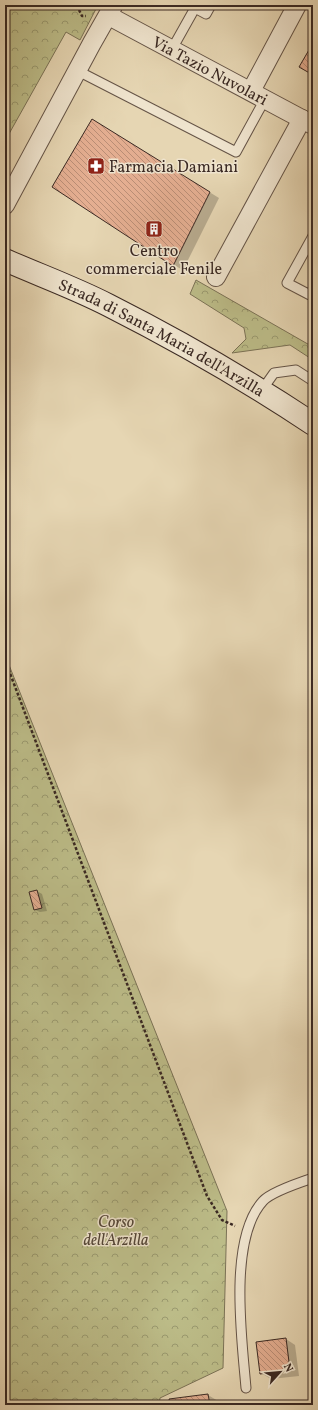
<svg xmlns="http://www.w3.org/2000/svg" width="318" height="1410" font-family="Vollkorn,serif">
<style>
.forest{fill:url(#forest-crowns);stroke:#7b7256}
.shadow{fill:#0003}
.building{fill:url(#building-back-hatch);stroke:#3a2923}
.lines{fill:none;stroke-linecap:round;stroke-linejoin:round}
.service-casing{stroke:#655447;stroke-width:11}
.minor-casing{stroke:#655447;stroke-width:20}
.secondary-casing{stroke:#3a2923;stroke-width:24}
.path{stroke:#3a2923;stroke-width:2.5;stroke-dasharray:3 2;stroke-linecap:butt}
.service{stroke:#efe4ce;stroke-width:9}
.minor{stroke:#efe4ce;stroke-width:18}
.secondary{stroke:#efe4ce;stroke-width:22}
.labels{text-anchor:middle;stroke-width:3;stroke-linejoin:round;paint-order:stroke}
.street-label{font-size:16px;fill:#3a2923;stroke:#efe4ce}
.poi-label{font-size:16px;fill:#3a2923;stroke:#efe4ce;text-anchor:start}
.park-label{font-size:16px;font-style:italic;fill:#544637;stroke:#efe4ce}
</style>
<defs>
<pattern id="forest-crowns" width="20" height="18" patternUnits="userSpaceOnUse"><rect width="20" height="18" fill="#bcbc88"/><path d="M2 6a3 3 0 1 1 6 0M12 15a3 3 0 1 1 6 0" fill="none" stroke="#9a996f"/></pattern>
<pattern id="building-back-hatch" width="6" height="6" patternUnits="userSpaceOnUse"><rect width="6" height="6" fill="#e4ae91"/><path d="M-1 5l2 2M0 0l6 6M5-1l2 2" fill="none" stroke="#ba8e76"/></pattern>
</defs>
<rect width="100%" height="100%" fill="#e6d6b3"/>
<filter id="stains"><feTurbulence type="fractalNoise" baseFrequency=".005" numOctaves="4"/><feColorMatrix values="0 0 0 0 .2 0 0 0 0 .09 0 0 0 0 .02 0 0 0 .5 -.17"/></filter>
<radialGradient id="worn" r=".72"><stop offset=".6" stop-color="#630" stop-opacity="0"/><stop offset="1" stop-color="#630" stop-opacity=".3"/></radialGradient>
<g class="forest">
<polygon points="5,5 98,5 80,40 66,32 5,141"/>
<polygon points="196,280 313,347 313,360 290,345 232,353 246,339 244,328 190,294"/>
<polygon points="5,655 227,1211 223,1368 160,1398 159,1405 5,1405"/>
</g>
<g class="shadow">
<polygon points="102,126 219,198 183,270 174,265"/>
<polygon points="37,891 42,894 47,911 40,912 35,910"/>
<polygon points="286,1339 295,1345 299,1376 271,1379 261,1373"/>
<polygon points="208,1395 218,1401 219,1405 171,1405"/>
<polygon points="280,1404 283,1405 269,1405"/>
</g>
<g class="building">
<polygon points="313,43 313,75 299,67"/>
<polygon points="92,119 210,192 173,266 52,187"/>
<polygon points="37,890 42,908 34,910 29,892"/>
<polygon points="286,1338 290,1370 260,1374 256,1342"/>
<polygon points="208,1394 210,1405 170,1405 169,1399"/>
</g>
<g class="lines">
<defs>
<g id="service">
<polyline points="191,6 206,14 211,5"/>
<polyline points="172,49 195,8"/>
<polyline points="78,71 236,152 265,99"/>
<polyline points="313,236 287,283 310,295 313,289"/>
<polyline points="262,390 274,373 296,370 313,381"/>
<path d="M246 1388C242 1340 228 1239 263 1201 271 1192 301 1182 313 1178"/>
</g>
<g id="minor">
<path id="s1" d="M109 16 313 125"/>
<polyline points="251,91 297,5"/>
<polyline points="5,205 92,43 113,6"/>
<polyline points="216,277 302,119"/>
</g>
<g id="secondary">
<path id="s2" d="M5 260C39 275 75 288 108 305 179 341 247 380 313 424"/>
</g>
</defs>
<use href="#service" class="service-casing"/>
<use href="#minor" class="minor-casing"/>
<use href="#secondary" class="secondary-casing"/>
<g class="path">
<polyline points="79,5 79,10 82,16 86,16"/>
<polyline points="38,8 46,5"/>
<polyline points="5,660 207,1196 222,1220 235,1226"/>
</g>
<use href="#service" class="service"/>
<use href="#minor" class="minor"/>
<use href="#secondary" class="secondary"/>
</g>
<defs>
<symbol id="pharmacy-square" viewBox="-11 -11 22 22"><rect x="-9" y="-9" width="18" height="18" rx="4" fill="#8f2418" stroke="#efe4ce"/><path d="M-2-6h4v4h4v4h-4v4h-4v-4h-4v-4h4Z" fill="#fff"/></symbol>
<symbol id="building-square" viewBox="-11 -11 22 22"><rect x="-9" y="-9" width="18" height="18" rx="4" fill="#8f2418" stroke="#efe4ce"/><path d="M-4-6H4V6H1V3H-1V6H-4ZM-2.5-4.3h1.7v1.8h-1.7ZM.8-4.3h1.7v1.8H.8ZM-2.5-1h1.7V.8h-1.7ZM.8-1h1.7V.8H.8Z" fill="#fff"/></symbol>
</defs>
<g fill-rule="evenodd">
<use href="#pharmacy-square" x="86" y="156" width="20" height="20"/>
<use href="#building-square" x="144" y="219" width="20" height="20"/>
</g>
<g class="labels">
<g class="street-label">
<text dy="6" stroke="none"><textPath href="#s1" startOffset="115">Via Tazio Nuvolari</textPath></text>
<text dy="6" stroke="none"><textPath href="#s2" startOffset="175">Strada di Santa Maria dell'Arzilla</textPath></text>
</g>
<g class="poi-label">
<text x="109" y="172">Farmacia Damiani</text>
<text x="154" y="256" text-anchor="middle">Centro<tspan x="154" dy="18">commerciale Fenile</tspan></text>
</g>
<g class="park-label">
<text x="116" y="1227">Corso<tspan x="116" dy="18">dell'Arzilla</tspan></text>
</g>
</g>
<rect width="318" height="1410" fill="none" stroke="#e6d6b3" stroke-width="20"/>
<rect x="6" y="6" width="306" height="1398" fill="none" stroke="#3a2923" stroke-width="2"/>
<rect x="10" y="10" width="298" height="1390" fill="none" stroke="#3a2923"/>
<g transform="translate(280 1372) rotate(63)" stroke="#efe4ce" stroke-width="3" paint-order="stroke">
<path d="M0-3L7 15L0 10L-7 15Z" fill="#3a2923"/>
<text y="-6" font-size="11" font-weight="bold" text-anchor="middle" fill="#3a2923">N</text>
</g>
<rect width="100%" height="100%" filter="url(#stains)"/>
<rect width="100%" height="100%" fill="url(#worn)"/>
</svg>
